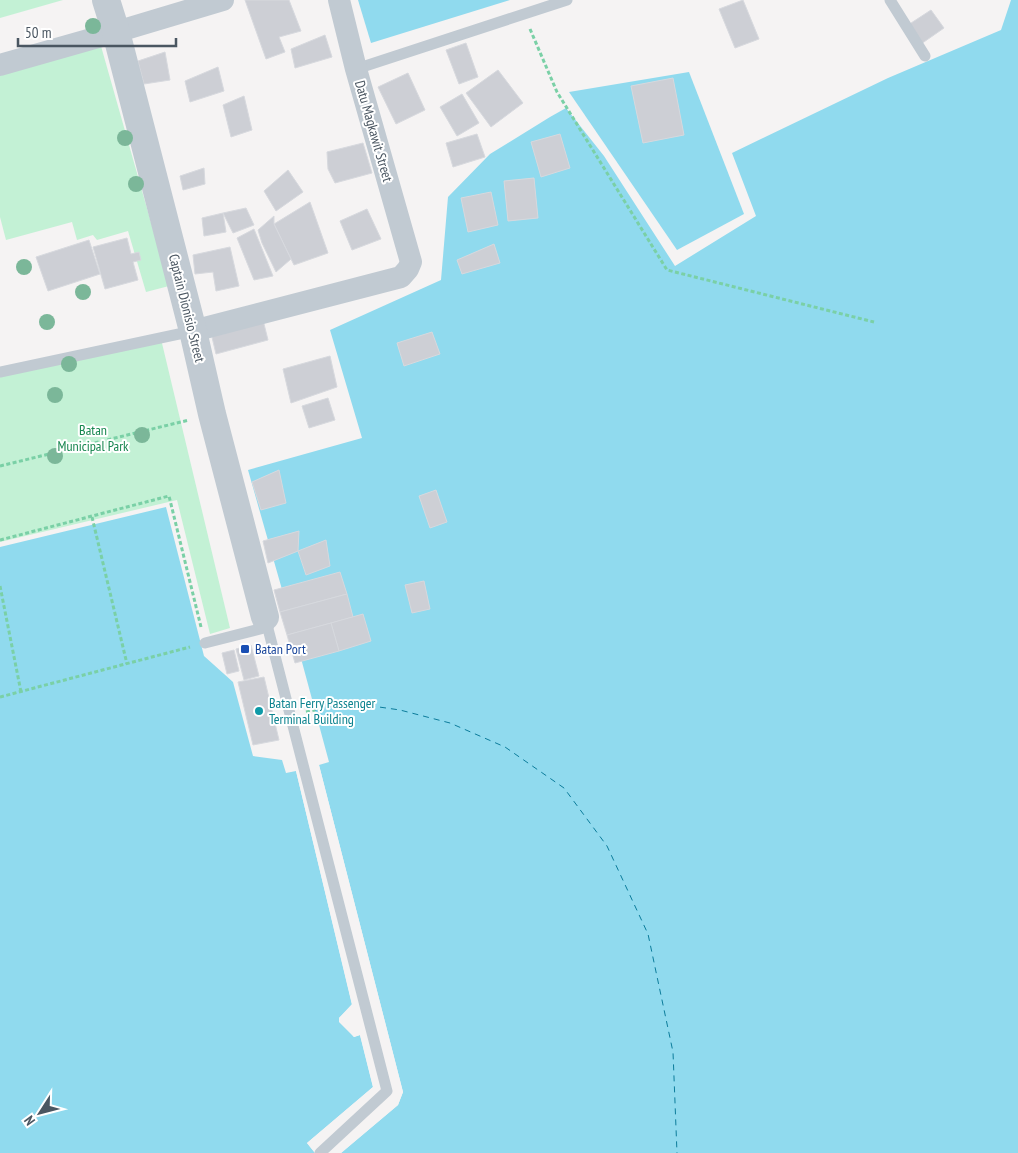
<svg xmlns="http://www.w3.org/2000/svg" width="1018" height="1153" font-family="'PT Sans Narrow',sans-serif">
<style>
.green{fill:#c3f1d5}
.water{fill:#90daee}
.pier{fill:#f5f3f3}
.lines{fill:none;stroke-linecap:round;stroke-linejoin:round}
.ferry{stroke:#0c7c9b;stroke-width:1;stroke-dasharray:6 5;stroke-linecap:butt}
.building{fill:#cdcfd5;stroke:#d7d9de}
.path{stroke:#7ad0a6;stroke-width:3;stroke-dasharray:4 2.5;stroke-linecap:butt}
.service{stroke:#c1cad2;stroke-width:11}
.minor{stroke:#c1cad2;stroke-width:22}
.tertiary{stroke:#c1cad2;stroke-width:28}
.tree{fill:#7bb799}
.transit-dot{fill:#1a4fb4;stroke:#fff;stroke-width:2}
.culture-dot{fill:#0f9aa8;stroke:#fff;stroke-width:2}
.labels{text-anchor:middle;stroke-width:4;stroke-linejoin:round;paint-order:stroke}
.street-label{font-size:14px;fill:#4a5661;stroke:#fff}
.park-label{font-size:14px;fill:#17864f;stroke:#fff}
.transit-label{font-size:14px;fill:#164399;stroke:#fff;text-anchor:start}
.culture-label{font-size:14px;fill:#0d838f;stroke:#fff;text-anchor:start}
</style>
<rect width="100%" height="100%" fill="#f5f3f3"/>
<g class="green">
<polygon points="0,0 63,0 0,18"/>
<polygon points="97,32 169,286 146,292 128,231 97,240 93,235 77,240 72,222 6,240 0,217 0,59"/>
<polygon points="161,339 230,628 210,634 177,500 0,542 0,377"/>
</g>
<g class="water">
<polygon points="358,0 510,0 371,43"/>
<polygon points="1011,0 1018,0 1018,1153 341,1153 398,1105 403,1092 319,765 329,762 289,614 248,470 362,438 330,330 441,280 448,197 490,154 550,117 566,108 604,156 675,266 756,216 732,153 888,78 1001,30"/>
<polygon points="689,72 744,214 677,250 569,92"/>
<polygon points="166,507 204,656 233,682 253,756 282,760 286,773 296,771 352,1005 339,1018 354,1037 360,1035 373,1087 307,1143 315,1153 0,1153 0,547"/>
</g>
<g class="pier">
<polygon points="319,765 403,1092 398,1105 341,1153 338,1153 396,1103 400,1092 316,766"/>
<polygon points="298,770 354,1004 342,1019 342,1020 355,1034 360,1032 362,1034 375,1087 374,1089 310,1143 317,1151 315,1153 307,1143 373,1087 360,1035 354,1037 339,1022 339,1018 352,1004 296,771"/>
</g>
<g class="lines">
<polyline class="ferry" points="315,710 351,703 400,710 450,723 505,747 564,788 607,846 648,934 673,1052 677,1153"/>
</g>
<g class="building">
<polygon points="245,0 289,0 301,31 279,37 285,52 266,59"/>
<polygon points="743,0 759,39 735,48 719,9"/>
<polygon points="931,10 944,28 921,44 908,25"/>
<polygon points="325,35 332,57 295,68 291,49"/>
<polygon points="466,43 478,77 459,84 446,50"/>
<polygon points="165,52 170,80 144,84 138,61"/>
<polygon points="218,67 224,91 190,102 185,81"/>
<polygon points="498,70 523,103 491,127 466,93"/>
<polygon points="408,73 425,110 396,124 378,87"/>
<polygon points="673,78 684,135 643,143 631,86"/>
<polygon points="462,94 479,123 457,136 440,107"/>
<polygon points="244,96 252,130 231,137 223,105"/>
<polygon points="477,134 485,157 453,167 446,143"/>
<polygon points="560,134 570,168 541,177 531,142"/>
<polygon points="363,143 372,173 335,183 328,169 327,152"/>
<polygon points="204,168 205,184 183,190 180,176"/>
<polygon points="288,170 303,192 276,211 264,191"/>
<polygon points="534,178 538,218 508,221 504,181"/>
<polygon points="491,192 498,225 468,232 461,198"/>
<polygon points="310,202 328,253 294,265 274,224"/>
<polygon points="246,208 254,225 233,233 223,213"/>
<polygon points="367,209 381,239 352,250 340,221"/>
<polygon points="223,213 226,232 204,236 202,218"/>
<polygon points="274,216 274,224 291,259 276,272 262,243 258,230"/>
<polygon points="254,229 273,276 254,280 237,238"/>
<polygon points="127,238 131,254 139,252 141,260 133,262 138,280 105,289 93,247"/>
<polygon points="89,240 100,274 48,291 36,257"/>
<polygon points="494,244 500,263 462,274 457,260"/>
<polygon points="230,247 239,286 216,291 213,272 195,274 193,255"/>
<polygon points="263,320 268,340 216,354 211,333"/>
<polygon points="432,332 440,354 404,366 397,343"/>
<polygon points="330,356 337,387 291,403 283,369"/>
<polygon points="328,398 335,420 309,428 302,406"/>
<polygon points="279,470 286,503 261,510 252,482"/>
<polygon points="436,490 447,522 430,528 419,496"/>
<polygon points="299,531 298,551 268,563 263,541"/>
<polygon points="326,540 330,566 306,575 298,551"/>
<polygon points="340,572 347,594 280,612 274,590"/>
<polygon points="424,581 430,609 412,613 405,585"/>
<polygon points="347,594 353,617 287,635 280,612"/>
<polygon points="363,614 371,641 339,651 331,623"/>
<polygon points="331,623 339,651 295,663 287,635"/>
<polygon points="251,645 259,676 244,680 236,649"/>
<polygon points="234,650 239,671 227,674 222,653"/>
<polygon points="264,677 279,740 253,745 238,682"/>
</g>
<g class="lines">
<g class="path">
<polyline points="530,29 557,92 667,270 874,322"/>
<polyline points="0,466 189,420"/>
<polyline points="92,517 127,664"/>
<polyline points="0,540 169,496 201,627"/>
<polyline points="0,586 21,692"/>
<polyline points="0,697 190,647"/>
<polyline points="306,712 315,710"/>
</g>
<g class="service">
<polyline points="890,0 925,56"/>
<polyline points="356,69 567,0"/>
<polyline points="0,372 193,331"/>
<polyline points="265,617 387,1091 320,1153"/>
<polyline points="205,643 268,627"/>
</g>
<g class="minor">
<polyline points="0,65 116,32 223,0"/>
<polyline points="193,331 401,277 408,269 411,262 356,69 339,0"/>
</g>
<polyline class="tertiary" points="106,0 116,32 193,331 212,414 265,617"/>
</g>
<g class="tree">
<circle cx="93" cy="26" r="8"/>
<circle cx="125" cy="138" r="8"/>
<circle cx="136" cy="184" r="8"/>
<circle cx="24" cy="267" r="8"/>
<circle cx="83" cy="292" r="8"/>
<circle cx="47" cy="322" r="8"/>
<circle cx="69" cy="364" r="8"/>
<circle cx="55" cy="395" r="8"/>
<circle cx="142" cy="435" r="8"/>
<circle cx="55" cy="456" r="8"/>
</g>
<rect class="transit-dot" x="240" y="644" width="10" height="10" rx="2.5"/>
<circle class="culture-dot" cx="259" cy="711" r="5"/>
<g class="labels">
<g class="street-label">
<text transform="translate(374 131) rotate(74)" y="5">Datu Magkawit Street</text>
<text transform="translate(187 308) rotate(76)" y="5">Captain Dionisio Street</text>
</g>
<g class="park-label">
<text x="93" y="435">Batan<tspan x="93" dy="16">Municipal Park</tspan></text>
</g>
<g class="transit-label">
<text x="255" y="654">Batan Port</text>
</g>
<g class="culture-label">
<text x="269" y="708">Batan Ferry Passenger<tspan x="269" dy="16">Terminal Building</tspan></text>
</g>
</g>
<g transform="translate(40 1113) rotate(234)" stroke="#ffffff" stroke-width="4" paint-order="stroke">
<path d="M0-4L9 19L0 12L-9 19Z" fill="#4a5661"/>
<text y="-8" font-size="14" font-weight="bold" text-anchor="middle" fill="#4a5661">N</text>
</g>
<path d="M18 38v8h158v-8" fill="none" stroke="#4a5661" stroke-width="2.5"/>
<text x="25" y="38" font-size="15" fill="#4a5661" stroke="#ffffff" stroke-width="4" paint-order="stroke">50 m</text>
</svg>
